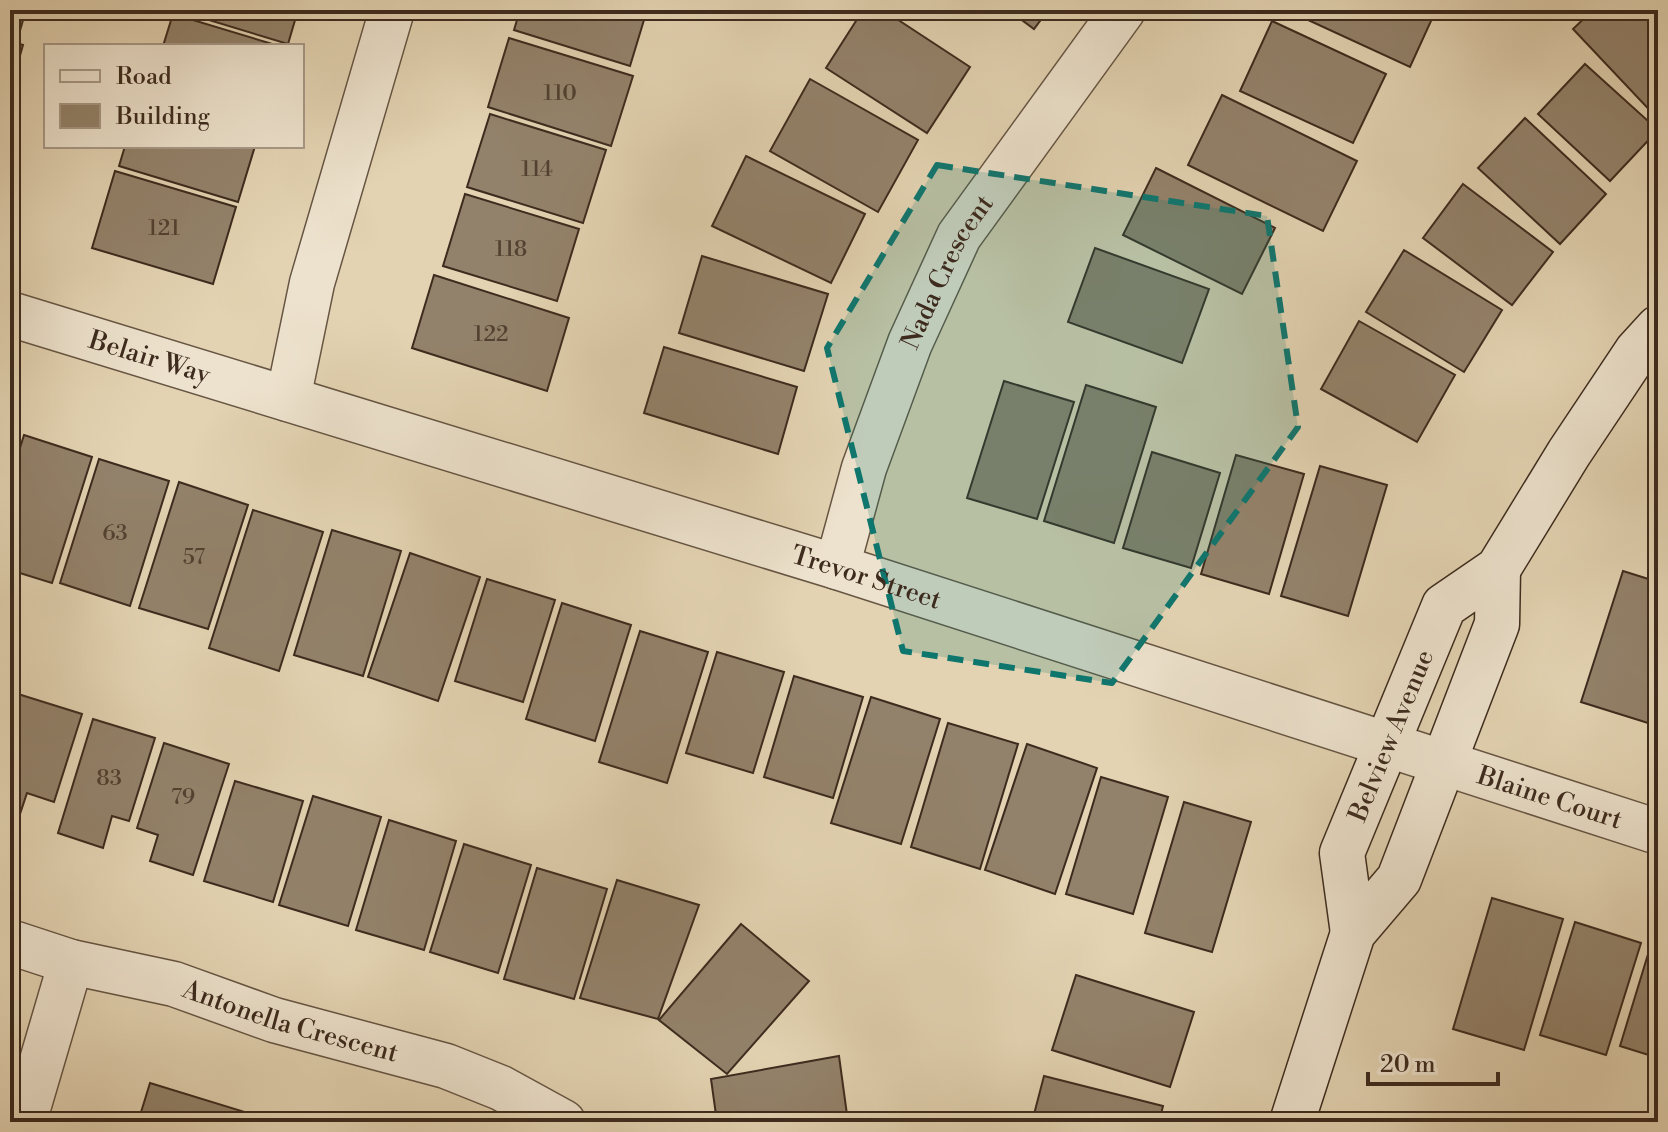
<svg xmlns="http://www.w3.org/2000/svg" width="1668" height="1132" font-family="'Libre Bodoni',serif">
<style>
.building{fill:#93826b;stroke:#3d2b1e;stroke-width:2}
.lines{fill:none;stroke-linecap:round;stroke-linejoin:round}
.street-casing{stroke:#665543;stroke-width:47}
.secondary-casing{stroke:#3d2b1e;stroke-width:47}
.street{stroke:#ede2cd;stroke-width:44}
.secondary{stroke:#ede2cd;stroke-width:44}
.marked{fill:#0f766e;fill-opacity:0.2;stroke:#0f766e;stroke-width:6;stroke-dasharray:16 10;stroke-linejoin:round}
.labels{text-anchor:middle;stroke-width:8;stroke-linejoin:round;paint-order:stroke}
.number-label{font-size:22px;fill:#524131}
.street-label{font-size:26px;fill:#3d2b1e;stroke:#ede2cd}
</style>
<rect width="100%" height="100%" fill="#e3d3b2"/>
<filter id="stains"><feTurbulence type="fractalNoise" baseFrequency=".0025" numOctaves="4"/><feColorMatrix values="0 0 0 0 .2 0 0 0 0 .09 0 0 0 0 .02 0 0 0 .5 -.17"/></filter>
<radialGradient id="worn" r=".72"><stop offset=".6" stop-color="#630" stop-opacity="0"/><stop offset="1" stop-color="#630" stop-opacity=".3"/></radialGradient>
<g class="building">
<polygon points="10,10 26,10 19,34 10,31"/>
<polygon points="176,10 298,10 288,44"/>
<polygon points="520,10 647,10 630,66 514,30"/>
<polygon points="863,10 883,10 970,67 927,133 826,68"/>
<polygon points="1008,10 1048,10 1034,29"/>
<polygon points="1297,10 1436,10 1410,67 1295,14"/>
<polygon points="1593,10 1653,10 1658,15 1658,119 1573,29"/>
<polygon points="173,14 279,46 163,46"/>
<polygon points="1272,21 1386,74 1353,143 1240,91"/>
<polygon points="509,38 633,76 611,146 488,107"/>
<polygon points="10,41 23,45 10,91"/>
<polygon points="1585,64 1658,130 1610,181 1538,114"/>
<polygon points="810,79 918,140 878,212 770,151"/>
<polygon points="1222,95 1357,161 1323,231 1188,165"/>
<polygon points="490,114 606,150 583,223 467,187"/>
<polygon points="1525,118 1606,194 1560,244 1478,168"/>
<polygon points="125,146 255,146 238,202 119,166"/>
<polygon points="746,156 865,214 831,283 712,226"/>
<polygon points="1156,168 1275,228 1242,294 1123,235"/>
<polygon points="115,171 236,207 213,284 92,248"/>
<polygon points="1463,184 1553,252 1512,305 1423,238"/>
<polygon points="465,194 579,229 557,301 443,266"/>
<polygon points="1095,248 1209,289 1182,363 1068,322"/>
<polygon points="1404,250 1502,310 1464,372 1366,312"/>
<polygon points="702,256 828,294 804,371 679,333"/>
<polygon points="434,275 569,318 547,391 412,348"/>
<polygon points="1359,321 1455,375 1417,442 1321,389"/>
<polygon points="664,347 797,387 778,454 644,413"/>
<polygon points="1004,381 1074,402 1037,519 967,498"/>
<polygon points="1086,385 1156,407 1114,543 1044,521"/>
<polygon points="24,435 92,457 52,583 10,570 10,480"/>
<polygon points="1152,452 1220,473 1191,568 1123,548"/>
<polygon points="1236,455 1304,474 1269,594 1201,574"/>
<polygon points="99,459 169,481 130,606 60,583"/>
<polygon points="1320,466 1387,485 1348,616 1281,596"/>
<polygon points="179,482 248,505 208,629 139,608"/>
<polygon points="253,510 323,532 279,671 209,648"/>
<polygon points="332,530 401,551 363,676 294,655"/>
<polygon points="410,553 480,577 438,701 368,677"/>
<polygon points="1623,571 1658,582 1658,690 1648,723 1581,702"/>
<polygon points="487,579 555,600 523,702 455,681"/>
<polygon points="562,603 631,625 595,741 526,719"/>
<polygon points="640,631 708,652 667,783 599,762"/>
<polygon points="717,652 784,672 753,773 686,753"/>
<polygon points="794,676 863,697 833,798 764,777"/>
<polygon points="18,694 82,714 54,802 27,793 18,820 10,817 10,720"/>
<polygon points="871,697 940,719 901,844 831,823"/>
<polygon points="93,719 155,738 129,821 112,816 103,848 58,833"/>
<polygon points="948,723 1018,744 980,869 911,847"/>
<polygon points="164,743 229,764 193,875 150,861 158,835 137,828"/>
<polygon points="1027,744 1097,768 1055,894 985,870"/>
<polygon points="1101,777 1168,797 1133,914 1066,894"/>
<polygon points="235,781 303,801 273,902 204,881"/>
<polygon points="313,796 381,817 348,926 279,905"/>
<polygon points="1184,802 1251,822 1212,952 1145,933"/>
<polygon points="389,820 456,841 424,950 356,930"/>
<polygon points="464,844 531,865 498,973 430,952"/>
<polygon points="537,868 607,889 574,999 504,979"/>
<polygon points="617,880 699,905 658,1019 580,998"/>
<polygon points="1492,898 1563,919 1524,1050 1453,1029"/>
<polygon points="1575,922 1641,943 1606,1055 1540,1035"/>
<polygon points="741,924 809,981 727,1074 659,1020"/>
<polygon points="1649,951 1658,954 1658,1058 1620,1046"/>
<polygon points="1076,975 1194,1012 1170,1087 1052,1050"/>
<polygon points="839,1056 848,1122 717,1122 711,1079"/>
<polygon points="1044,1076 1163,1106 1159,1122 1032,1122"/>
<polygon points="150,1083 264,1118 263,1122 138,1122"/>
</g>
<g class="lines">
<defs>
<g id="street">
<path id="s1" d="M10 314 837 567 1658 832"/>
<polyline points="288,399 312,283 392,10"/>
<path id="s2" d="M837 567 864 468 910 343 959 236 1123 10"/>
<path id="s3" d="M10 942 71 962 174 984 274 1020 446 1066 501 1088 563 1122"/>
<polyline points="24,1122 71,962"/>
</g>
<g id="secondary">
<path id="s4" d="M1353 933 1342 853 1444 606 1498 569 1569 453 1637 351 1658 328"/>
<polyline points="1292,1122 1353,933 1399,879 1497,624 1498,569"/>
</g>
</defs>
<use href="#street" class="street-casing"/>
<use href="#secondary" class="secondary-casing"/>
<use href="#street" class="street"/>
<use href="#secondary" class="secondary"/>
</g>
<path class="marked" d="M937 165 1267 216 1298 427 1112 683 903 651 827 348Z"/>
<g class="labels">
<g class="number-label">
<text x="560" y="100">110</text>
<text x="537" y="176">114</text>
<text x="164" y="235">121</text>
<text x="511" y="256">118</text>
<text x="491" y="341">122</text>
<text x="115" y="540">63</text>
<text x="194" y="564">57</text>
<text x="109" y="785">83</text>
<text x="183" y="804">79</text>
</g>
<g class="street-label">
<text dy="9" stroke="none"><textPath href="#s2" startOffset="316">Nada Crescent</textPath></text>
<text dy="9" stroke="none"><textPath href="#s1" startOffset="146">Belair Way</textPath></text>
<text dy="9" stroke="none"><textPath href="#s1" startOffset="896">Trevor Street</textPath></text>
<text dy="9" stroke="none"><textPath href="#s4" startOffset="208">Belview Avenue</textPath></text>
<text dy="9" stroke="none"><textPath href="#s1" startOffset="1614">Blaine Court</textPath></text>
<text dy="9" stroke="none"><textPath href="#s3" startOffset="292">Antonella Crescent</textPath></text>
</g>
</g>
<rect width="1668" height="1132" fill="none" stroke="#e3d3b2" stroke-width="40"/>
<rect x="12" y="12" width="1644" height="1108" fill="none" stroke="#3d2b1e" stroke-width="4"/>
<rect x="20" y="20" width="1628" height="1092" fill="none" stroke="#3d2b1e" stroke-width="2"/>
<rect x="44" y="44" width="260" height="104" fill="#ede2cd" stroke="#a79987" stroke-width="2"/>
<rect x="60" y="70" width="40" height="12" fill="#ede2cd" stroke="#a79987" stroke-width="2"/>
<text x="116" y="84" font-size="24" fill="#3d2b1e">Road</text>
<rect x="60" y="104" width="40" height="24" fill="#93826b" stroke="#a79987" stroke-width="2"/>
<text x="116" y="124" font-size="24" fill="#3d2b1e">Building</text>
<path d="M1368 1072v12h130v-12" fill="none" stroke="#3d2b1e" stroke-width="4"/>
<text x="1380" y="1072" font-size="24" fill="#3d2b1e" stroke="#ede2cd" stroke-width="6" paint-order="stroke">20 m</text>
<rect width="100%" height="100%" filter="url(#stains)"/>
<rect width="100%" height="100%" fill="url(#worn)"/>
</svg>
